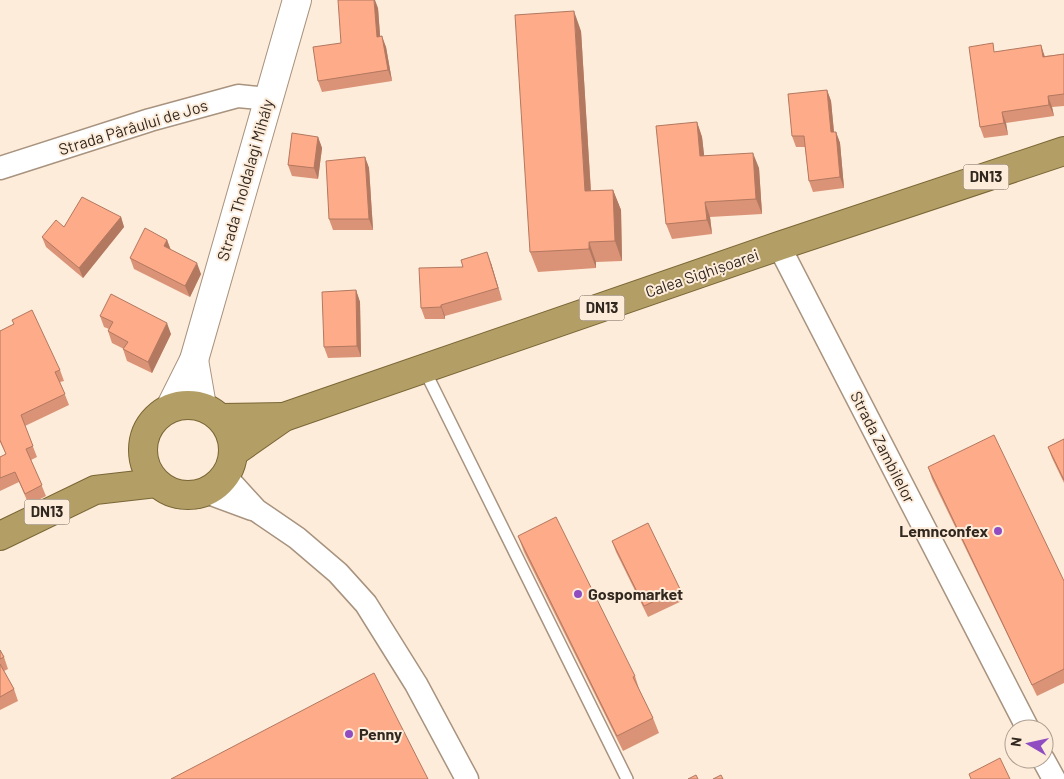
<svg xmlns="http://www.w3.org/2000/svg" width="1064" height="779" font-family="Barlow,sans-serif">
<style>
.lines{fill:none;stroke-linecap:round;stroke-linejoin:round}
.service-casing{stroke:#a8937f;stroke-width:14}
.minor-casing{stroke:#a8937f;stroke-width:25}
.tertiary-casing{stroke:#a8937f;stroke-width:30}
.trunk-casing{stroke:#796635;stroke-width:30}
.service{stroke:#fff;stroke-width:11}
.minor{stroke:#fff;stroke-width:22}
.tertiary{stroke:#fff;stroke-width:28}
.trunk{stroke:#b39f66;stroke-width:28}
.wall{fill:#da9376}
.shaded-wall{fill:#b27860}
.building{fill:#feab89;stroke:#b27860}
.poi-dot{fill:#904dc1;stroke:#feecda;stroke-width:2}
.labels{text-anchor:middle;stroke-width:4;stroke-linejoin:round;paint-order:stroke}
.shield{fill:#feecda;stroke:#6e6358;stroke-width:1}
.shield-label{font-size:15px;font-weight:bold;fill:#312820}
.street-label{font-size:16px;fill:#312820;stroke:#feecda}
.poi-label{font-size:16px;font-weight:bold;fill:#312820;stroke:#feecda;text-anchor:start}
</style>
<rect width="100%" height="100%" fill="#feecda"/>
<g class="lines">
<defs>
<polyline id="service" points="424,369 627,779"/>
<g id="minor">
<polyline points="0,168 150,120 238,96 268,99"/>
<polyline points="779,246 1028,729"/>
<polyline points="225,476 256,510 297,538 338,573 366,604 416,684 467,779"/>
<polyline points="206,492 252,509"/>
<polyline points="1043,759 1054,779"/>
</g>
<g id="tertiary">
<polyline points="194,360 202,406"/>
<polyline points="170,408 194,360 297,0"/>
</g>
<g id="trunk">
<circle cx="188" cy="450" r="45"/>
<polyline points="221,418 284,417"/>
<polyline points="234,452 284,417 779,246 1064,151"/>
<polyline points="0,536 95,490 156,483"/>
</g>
</defs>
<use href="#service" class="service-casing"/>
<use href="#minor" class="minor-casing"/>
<use href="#tertiary" class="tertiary-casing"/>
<use href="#trunk" class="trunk-casing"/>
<use href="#service" class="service"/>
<use href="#minor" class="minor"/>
<use href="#tertiary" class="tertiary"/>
<use href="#trunk" class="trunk"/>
</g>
<g class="wall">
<polygon points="378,8 380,36 386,47 392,81 322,92 318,81 341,43"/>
<polygon points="581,31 591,191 613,190 621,210 622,261 596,262 596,268 538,272 530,252"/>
<polygon points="996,51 1045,56 1064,54 1064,106 1052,107 1054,116 1006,123 1008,135 984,138 980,127"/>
<polygon points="827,90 831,101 834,132 836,132 840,143 844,188 813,192 809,181 805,147 796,147 792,136"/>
<polygon points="697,122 702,137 704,156 759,168 762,214 710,217 712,234 672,239 666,224"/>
<polygon points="318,137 322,148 318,179 292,176 288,165"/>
<polygon points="365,157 369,168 373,230 333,230 329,219"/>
<polygon points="121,217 124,227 83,278 46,247 42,237 64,227"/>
<polygon points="167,240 171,250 201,274 190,297 134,269 130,258"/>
<polygon points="491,263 502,300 445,316 445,319 425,319 421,308 463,267"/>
<polygon points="356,290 360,302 361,357 328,358 324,347"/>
<polygon points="100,316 171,334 152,373 127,361 123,349 124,349 112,343 108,331 109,329 104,327"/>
<polygon points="12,320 60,370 64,381 60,382 69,405 25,426 37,457 31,460 46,496 29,505 19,482 0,491 0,457 6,454 0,442 0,331 14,324"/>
<polygon points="1064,439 1064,483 1052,458 1048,447"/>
<polygon points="928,467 1064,581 1064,683 1037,696 932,479"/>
<polygon points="518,536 635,676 640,692 653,718 659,733 623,751 524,552"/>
<polygon points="612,541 680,589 684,600 648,617 616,552"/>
<polygon points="0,650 4,657 8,669 4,671 14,689 18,701 0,710"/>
</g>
<g class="shaded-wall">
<polygon points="374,0 375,0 378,8 381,48 377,37"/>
<polygon points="574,11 581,31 592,211 585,191"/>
<polygon points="382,36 386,47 392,81 388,70"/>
<polygon points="1041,45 1045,57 1043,57"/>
<polygon points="827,90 831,101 835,143 831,132"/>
<polygon points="1048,96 1052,107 1054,116 1049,105"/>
<polygon points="1002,112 1006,123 1008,135 1004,123"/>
<polygon points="697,122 702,137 706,171 700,156"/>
<polygon points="836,132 840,143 844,188 840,177"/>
<polygon points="318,137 322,148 318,179 314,168"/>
<polygon points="753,153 759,168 762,214 756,199"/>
<polygon points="365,157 369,168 373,230 369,219"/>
<polygon points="613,190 621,210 622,261 615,241"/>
<polygon points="705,202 710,217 712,234 707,220"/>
<polygon points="121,217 124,227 83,278 79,268"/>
<polygon points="167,240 171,251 164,246"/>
<polygon points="589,242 596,262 596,268 589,249"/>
<polygon points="487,252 491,263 502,300 498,288"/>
<polygon points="197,263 201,274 190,297 185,286"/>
<polygon points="356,290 360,302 361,357 357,346"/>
<polygon points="441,305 445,316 445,319 441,307"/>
<polygon points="167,323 171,334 152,373 148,362"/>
</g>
<g class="building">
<polygon points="338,0 374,0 377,37 382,36 388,70 318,81 313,47 341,43"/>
<polygon points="574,11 585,191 613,190 615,241 589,242 589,249 530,252 515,15"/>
<polygon points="993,43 994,52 1041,45 1043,57 1064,54 1064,94 1048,96 1049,105 1002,112 1004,123 980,127 969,47"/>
<polygon points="827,90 831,132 836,132 840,177 809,181 804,136 792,136 788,94"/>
<polygon points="697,122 700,156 753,153 756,199 705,202 707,220 666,224 656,126"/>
<polygon points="292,133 318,137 314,168 288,165"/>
<polygon points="365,157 369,219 329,219 326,161"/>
<polygon points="82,197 121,217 79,268 42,237 56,220 64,227"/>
<polygon points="145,228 167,240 164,246 197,263 185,286 130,258"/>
<polygon points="487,252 498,288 441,305 441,307 421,308 419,268 463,267 461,260"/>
<polygon points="356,290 357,346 324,347 322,292"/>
<polygon points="111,294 167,323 148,362 123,349 128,342 108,331 113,322 100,316"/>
<polygon points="32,310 60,370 55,372 65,394 21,415 33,446 26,449 42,485 25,494 15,472 0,478 0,457 6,454 0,440 0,331 14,324 12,320"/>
<polygon points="994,435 1064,581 1064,669 1032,685 928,467"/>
<polygon points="1064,439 1064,480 1048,447"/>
<polygon points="556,517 635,676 633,677 653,718 617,736 518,536"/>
<polygon points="648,523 680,589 644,606 612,541"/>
<polygon points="0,650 4,657 0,659"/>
<polygon points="0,664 14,689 0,697"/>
<polygon points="374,673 428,779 171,779"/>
<polygon points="1000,758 1010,779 971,779 969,774"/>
<polygon points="696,775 698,779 688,779"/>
<polygon points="721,775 723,779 713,779"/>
</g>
<g class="poi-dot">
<circle cx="998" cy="531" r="5"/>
<circle cx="578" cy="594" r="5"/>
<circle cx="349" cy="734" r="5"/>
</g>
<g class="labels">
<g class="shield">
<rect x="963.5" y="164.5" width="45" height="25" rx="4"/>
<rect x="579.5" y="295.5" width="45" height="25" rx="4"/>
<rect x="24.5" y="499.5" width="45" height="25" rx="4"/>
</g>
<g class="shield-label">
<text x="986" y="182">DN13</text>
<text x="602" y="313">DN13</text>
<text x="47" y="517">DN13</text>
</g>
<g class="street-label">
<text transform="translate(133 127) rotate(-17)" y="6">Strada Pârâului de Jos</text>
<text transform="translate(245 180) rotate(-74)" y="6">Strada Tholdalagi Mihály</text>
<text transform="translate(702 273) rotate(-19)" y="6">Calea Sighișoarei</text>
<text transform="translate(883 447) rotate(63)" y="6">Strada Zambilelor</text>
</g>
<g class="poi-label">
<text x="988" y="537" text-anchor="end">Lemnconfex</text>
<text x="588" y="600">Gospomarket</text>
<text x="359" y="740">Penny</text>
</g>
</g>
<g transform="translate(1029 744) rotate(279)"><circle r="24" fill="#feecda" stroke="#ac9e90"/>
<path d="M0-4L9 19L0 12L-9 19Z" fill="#904dc1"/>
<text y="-8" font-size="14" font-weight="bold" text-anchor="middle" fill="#312820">N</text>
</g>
</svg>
